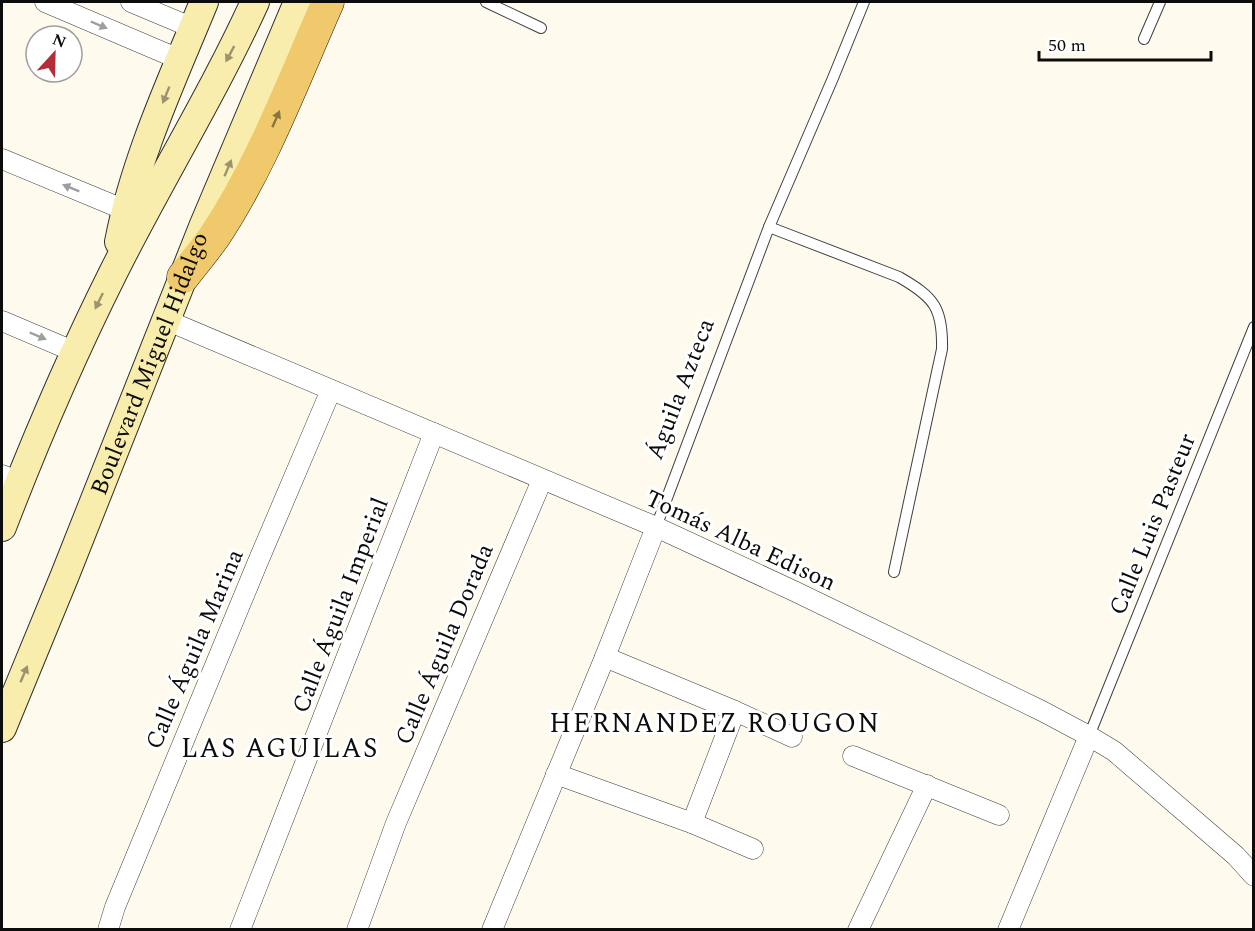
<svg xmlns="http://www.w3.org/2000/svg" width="1255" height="931" font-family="Spectral,serif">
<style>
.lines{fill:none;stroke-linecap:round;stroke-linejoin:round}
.lane-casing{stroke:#3f3f3f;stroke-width:12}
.street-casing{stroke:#3f3f3f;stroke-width:21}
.secondary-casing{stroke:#2e2e2e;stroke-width:30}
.primary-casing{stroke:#1d1d1d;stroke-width:33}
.lane{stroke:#fff;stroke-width:10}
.street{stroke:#fff;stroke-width:20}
.secondary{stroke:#f9edad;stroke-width:28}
.primary{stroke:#efc96c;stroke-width:32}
.oneway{fill:#9e9e9e}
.oneway2{fill:#9a936d}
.oneway3{fill:#897441}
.labels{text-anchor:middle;stroke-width:6;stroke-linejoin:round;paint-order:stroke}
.street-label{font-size:24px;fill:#0c0c0c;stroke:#fff}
.quarter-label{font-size:27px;letter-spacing:1.5px;fill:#0c0c0c;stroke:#fff}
</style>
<rect width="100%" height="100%" fill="#fefaed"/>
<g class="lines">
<defs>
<g id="lane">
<polyline points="486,2 541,28"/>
<polyline points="1144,39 1160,2"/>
<path d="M769 227 899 277C934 297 943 308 942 349L894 572"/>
<polyline points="656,527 769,227 833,78 864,2"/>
<polyline points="1089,736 1254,327"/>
</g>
<g id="street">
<polyline points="45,2 181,60"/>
<polyline points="131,2 193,28"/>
<polyline points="2,159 125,210"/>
<polyline points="166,320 656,527 794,591 1042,711 1089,736 1114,751 1236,856 1254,876"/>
<polyline points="2,321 75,352"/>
<polyline points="2,475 19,482"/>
<polyline points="605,657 735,711 792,737"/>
<polyline points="853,756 999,815"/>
<polyline points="556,774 692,823 753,849"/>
<polyline points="692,823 735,711"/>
<polyline points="108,930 115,907 257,564 331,390"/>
<polyline points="240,930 434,433"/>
<polyline points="357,930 396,823 542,480"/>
<polyline points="492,930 605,657 656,527"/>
<polyline points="858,930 927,785"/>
<polyline points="1008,930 1089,736"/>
</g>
<g id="secondary">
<path d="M119 242C135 159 172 80 204 2"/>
<path d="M2 527C35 441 72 355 113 273 159 181 213 94 255 2"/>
<path id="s1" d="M2 728 65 575 203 227 298 2"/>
</g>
<path id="primary" d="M183 277C193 264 204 251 214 237 262 165 293 81 328 2"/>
</defs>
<use href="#lane" class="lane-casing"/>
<use href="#street" class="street-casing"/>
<use href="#secondary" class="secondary-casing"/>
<use href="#primary" class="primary-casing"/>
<use href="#lane" class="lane"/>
<use href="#street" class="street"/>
<use href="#secondary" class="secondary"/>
<use href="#primary" class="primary"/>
</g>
<defs><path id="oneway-solid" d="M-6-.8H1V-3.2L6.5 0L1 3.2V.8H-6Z" transform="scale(1.5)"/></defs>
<g class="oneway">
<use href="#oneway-solid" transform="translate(99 25) rotate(23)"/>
<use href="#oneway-solid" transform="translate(71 188) rotate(-158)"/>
<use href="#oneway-solid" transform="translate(38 336) rotate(23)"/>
</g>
<g class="oneway2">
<use href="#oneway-solid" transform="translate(230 54) rotate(118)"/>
<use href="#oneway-solid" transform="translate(166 95) rotate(112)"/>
<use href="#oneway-solid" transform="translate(228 168) rotate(-67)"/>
<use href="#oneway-solid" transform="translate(99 301) rotate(116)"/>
<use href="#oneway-solid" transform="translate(24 674) rotate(-67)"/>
</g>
<use class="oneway3" href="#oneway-solid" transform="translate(276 119) rotate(-66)"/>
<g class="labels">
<g class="street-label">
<text dy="8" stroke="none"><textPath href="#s1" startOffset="393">Boulevard Miguel Hidalgo</textPath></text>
<text transform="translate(680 389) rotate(-69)" y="8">Águila Azteca</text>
<text transform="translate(1152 524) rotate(-68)" y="8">Calle Luis Pasteur</text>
<text transform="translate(741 540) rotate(25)" y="8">Tomás Alba Edison</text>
<text transform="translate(340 605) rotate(-69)" y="8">Calle Águila Imperial</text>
<text transform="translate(444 644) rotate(-67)" y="8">Calle Águila Dorada</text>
<text transform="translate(194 649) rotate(-67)" y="8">Calle Águila Marina</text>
</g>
<g class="quarter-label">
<text x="715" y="732">HERNANDEZ ROUGON</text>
<text x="280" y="757">LAS AGUILAS</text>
</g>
</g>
<rect width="1255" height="931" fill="none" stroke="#0c0c0c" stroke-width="6"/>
<g transform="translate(54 54) rotate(22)"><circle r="28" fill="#ffffff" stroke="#9e9e9e" stroke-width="1.5"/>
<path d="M0-4.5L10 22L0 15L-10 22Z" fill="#b32e3a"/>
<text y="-9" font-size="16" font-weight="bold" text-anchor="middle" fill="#0c0c0c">N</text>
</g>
<path d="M1039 51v9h172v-9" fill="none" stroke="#0c0c0c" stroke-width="3"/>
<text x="1048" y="51" font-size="18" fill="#0c0c0c" stroke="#ffffff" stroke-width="4.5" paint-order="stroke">50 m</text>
</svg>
